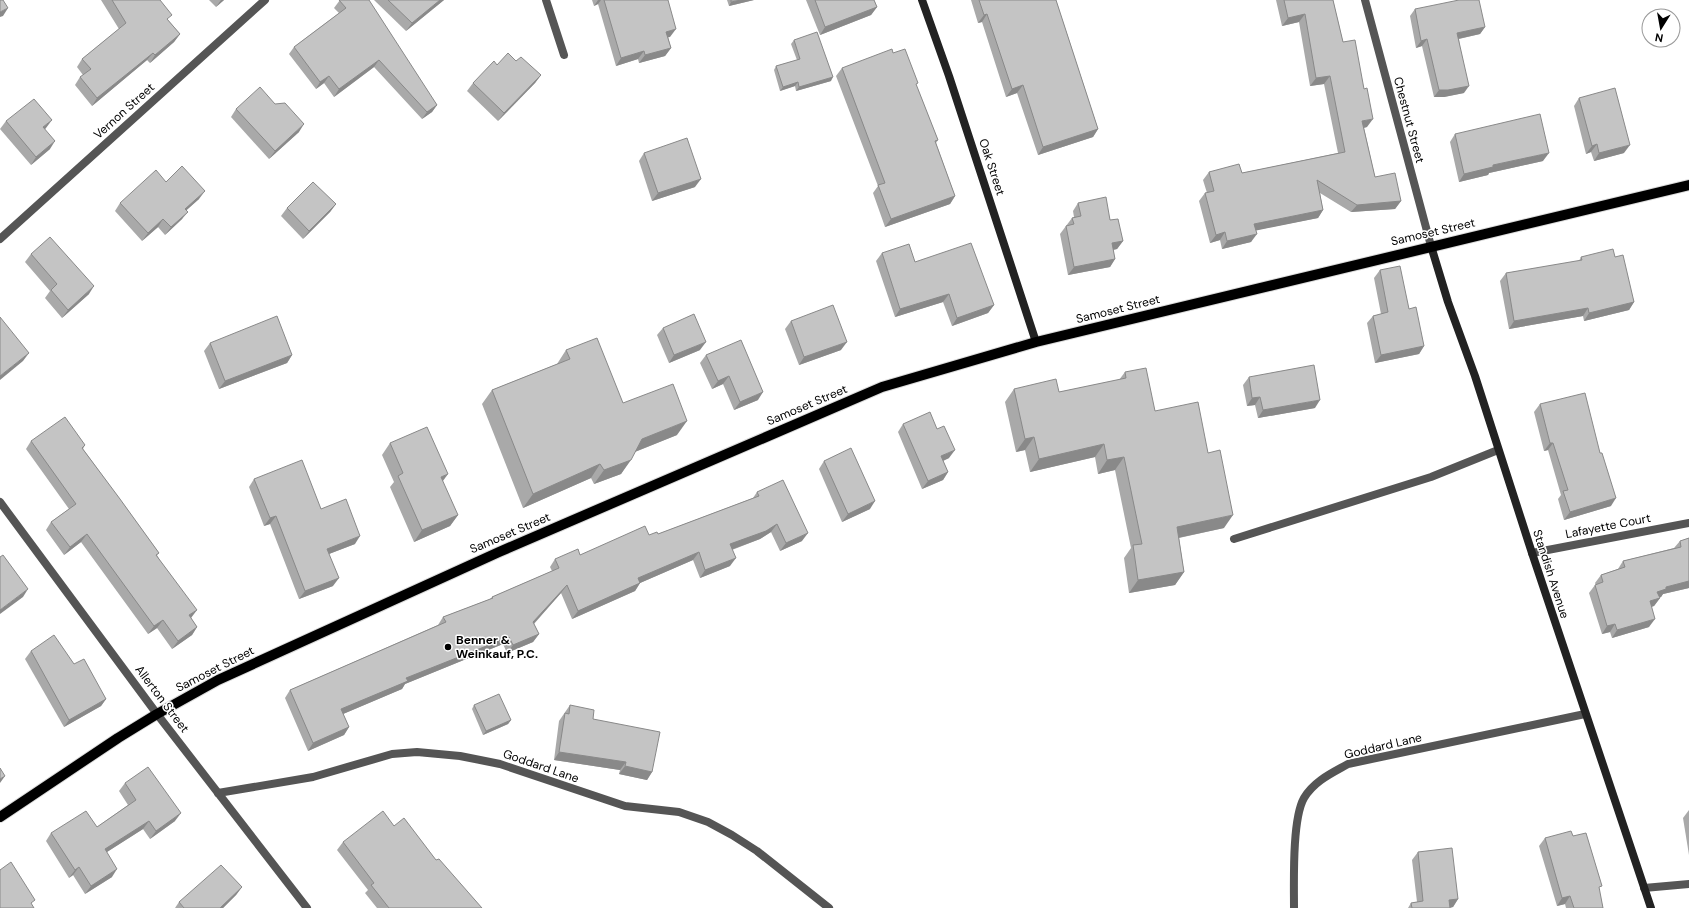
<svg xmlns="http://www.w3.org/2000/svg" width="1689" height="908" font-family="'DM Sans',sans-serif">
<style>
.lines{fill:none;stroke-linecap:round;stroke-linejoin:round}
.primary-casing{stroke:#dbdbdb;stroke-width:12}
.lane{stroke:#555;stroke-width:8}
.street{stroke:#555;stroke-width:8}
.secondary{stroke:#222;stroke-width:8}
.primary{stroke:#000;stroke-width:10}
.wall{fill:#a9a9a9}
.shaded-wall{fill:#898989}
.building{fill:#c4c4c4;stroke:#898989}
.poi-dot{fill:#000;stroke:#fff;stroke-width:1.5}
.labels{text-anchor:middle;stroke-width:3;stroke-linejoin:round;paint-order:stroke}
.street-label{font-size:12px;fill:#000;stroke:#fff}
.poi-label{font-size:12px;font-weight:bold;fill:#000;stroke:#fff;text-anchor:start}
</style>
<rect width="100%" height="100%" fill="#fff"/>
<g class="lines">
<defs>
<polyline id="primary" points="0,817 118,738 157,714 218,680 499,552 882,387 1036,342 1689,185"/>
</defs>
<use href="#primary" class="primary-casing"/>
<polyline class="lane" points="1234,539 1431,477 1498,450"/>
<g class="street">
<polyline points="546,0 564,55"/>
<polyline points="1365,0 1431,246"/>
<polyline points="0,239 265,0"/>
<polyline points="0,502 157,714 307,908"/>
<polyline points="1532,553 1689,523"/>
<polyline points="218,793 313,777 392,754 417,752 460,756 500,764 625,806 679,812 708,822 732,835 757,851 829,908"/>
<polyline points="1644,888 1689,884"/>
<path d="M1294 908C1294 882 1292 819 1304 798 1314 781 1332 773 1348 764L1585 714"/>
</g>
<g class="secondary">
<polyline points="922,0 949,76 1036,342"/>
<polyline points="1431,246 1448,302 1475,376 1532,553 1651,908"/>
</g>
<use href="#primary" class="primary"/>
</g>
<g class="wall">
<polygon points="101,0 161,0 160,0 168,20 180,34 174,42 150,63 147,60 92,106 75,85 80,77 83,75 77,67 82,59 119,29"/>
<polygon points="209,0 224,0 216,7"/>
<polygon points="340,0 437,105 432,112 422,119 374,67 334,97 324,83 316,89 289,54 294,47 339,13 334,8"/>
<polygon points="374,0 444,0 406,31"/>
<polygon points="592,0 668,0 670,37 668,37 671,48 665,56 639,63 638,59 616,66 598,4 594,6"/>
<polygon points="727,0 754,0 729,6"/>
<polygon points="806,0 874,0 877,7 871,15 820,35"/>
<polygon points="971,0 1056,0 1098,129 1093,137 1038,155 1017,93 1006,97 982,22 978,23"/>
<polygon points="1276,0 1333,0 1343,42 1367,127 1364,128 1375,177 1401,201 1395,209 1351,212 1320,193 1323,210 1318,218 1256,230 1251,242 1222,249 1220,240 1210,243 1199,201 1205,193 1207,193 1203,180 1209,172 1242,173 1338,153 1324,84 1310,86 1299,22 1282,26"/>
<polygon points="1415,9 1485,27 1480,34 1459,39 1464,93 1444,97 1434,97 1422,46 1416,48 1410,16"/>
<polygon points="794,40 831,81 796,91 795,86 780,91 774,70 776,66 797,60 791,44"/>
<polygon points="893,53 916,85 938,140 936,143 955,196 950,204 885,227 873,193 878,186 836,76 842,68"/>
<polygon points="516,61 541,75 535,83 498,121 467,91 473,83 497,65"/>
<polygon points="1579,98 1624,153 1594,161 1591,152 1586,154 1574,106"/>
<polygon points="236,109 299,132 269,159 231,117"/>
<polygon points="6,121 46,128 45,129 50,149 31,165 0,129"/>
<polygon points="1455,134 1543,161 1489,173 1488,175 1459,182 1450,142"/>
<polygon points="644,153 695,187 652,201 639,161"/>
<polygon points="166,182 199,199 186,210 182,219 165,235 158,227 142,241 115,211 120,203"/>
<polygon points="1078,203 1110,220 1123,241 1117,249 1113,250 1115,259 1110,267 1068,275 1060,234 1072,218 1074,217 1073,211"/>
<polygon points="336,204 330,212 303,239 281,216 287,208"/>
<polygon points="882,253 915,262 994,305 988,313 952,326 943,302 895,317 876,261"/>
<polygon points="31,254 89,294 62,318 45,298 50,291 25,262"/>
<polygon points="1581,257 1615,257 1634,302 1629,310 1584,321 1583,316 1509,329 1500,281 1506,273 1579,261"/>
<polygon points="1380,270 1409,309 1424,346 1419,354 1375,363 1367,323 1373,316 1381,314 1374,278"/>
<polygon points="791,321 841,350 799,365 785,329"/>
<polygon points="663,328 700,350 669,363 657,335"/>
<polygon points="210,343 292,355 287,363 219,389 204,351"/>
<polygon points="566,350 623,403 677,435 635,452 621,474 594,484 591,478 523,508 482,404 492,390 557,364"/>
<polygon points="706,355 758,400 734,410 723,384 712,389 700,363"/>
<polygon points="1125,372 1155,411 1224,528 1179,538 1184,572 1175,585 1129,593 1124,558 1131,548 1115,470 1098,474 1095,457 1030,472 1025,450 1016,452 1005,402 1014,389 1059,392 1119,380"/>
<polygon points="1249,377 1315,408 1258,418 1255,405 1247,406 1243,385"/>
<polygon points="1540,404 1600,453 1611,506 1564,520 1558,499 1561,495 1548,450 1544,451 1534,412"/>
<polygon points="903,424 949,458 943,461 948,472 943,480 922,489 898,432"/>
<polygon points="31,441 85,445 83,449 159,553 157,555 191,618 197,627 192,635 172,649 157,628 148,634 81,542 64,555 46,530 51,522 69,509 26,449"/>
<polygon points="390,443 458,515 450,526 414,542 390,487 394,482 382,455"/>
<polygon points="824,461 870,509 842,522 819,469"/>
<polygon points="254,479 321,509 355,544 329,554 333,586 299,599 270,524 264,526 249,487"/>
<polygon points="757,492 802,541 780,551 771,532 760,539 732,550 730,566 700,578 693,560 640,583 635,591 572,619 561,593 534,624 539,634 533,642 507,653 503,644 405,684 402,689 343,714 349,727 344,735 308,751 285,698 290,690 438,625 443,617 490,599 492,597 552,571 550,567 555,559 580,555 649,535 658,534 753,498"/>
<polygon points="1689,538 1689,588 1663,594 1661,597 1659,597 1660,598 1654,606 1651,607 1649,627 1612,638 1610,632 1602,634 1589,593 1595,585 1596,585 1595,583 1601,575 1618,569 1623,561 1674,548 1680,541"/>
<polygon points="31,651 74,664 106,699 101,706 64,727 25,659"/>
<polygon points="474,705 511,720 508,724 483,735 472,709"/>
<polygon points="570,705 593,719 652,772 647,780 619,774 620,770 554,760 559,721"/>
<polygon points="125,783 175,821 150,839 143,829 107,852 112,877 85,894 73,875 69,878 46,841 51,833 97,827 128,805 119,791"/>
<polygon points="1689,810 1689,855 1683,818"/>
<polygon points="394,826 436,860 482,908 377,908 365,893 368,890 337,850 343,842"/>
<polygon points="1573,836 1599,890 1603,908 1566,908 1565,904 1557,906 1539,846 1545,838"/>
<polygon points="1418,852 1458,899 1453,907 1450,908 1408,908 1411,903 1417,902 1412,860"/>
<polygon points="242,887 236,895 223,908 175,908 179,902"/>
</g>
<g class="shaded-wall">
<polygon points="221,0 224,0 216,7"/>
<polygon points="440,0 444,0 406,31 412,23"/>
<polygon points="598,0 601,0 598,4 594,6"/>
<polygon points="741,0 754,0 729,6 731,2"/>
<polygon points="877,7 871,15 820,35 825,27"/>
<polygon points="8,8 3,16 0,17 0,12"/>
<polygon points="987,14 982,22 978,23 984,15"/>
<polygon points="1305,14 1299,22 1282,26 1288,18"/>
<polygon points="1485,27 1480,34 1453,40 1457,33"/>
<polygon points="676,29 670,37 660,39 666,32"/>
<polygon points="180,34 174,42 150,63 155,55"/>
<polygon points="1427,39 1422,46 1416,48 1421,41"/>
<polygon points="671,48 665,56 639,63 645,55"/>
<polygon points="644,51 638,59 616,66 621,58"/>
<polygon points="153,53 147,60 92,106 97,98"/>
<polygon points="379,60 374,67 334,97 339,89"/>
<polygon points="541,75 535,83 498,121 504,113"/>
<polygon points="329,76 324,83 316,89 320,82"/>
<polygon points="1330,76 1324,84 1310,86 1316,78"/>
<polygon points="833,77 831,81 796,91 799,87"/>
<polygon points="798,82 795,86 780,91 783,87"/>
<polygon points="1023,85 1017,93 1006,97 1012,89"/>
<polygon points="1469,86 1464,93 1444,97 1434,97 1439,90"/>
<polygon points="437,105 432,112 422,119 427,112"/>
<polygon points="1373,119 1367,127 1357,129 1362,121"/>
<polygon points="52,120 46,128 38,135 43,127"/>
<polygon points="304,124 299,132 269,159 275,151"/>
<polygon points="1098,129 1093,137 1038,155 1043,147"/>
<polygon points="55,141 50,149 31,165 36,157"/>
<polygon points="1597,144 1591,152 1586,154 1592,146"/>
<polygon points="1630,145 1624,153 1594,161 1599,153"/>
<polygon points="1549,153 1543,161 1489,173 1488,175 1459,182 1464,174 1493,165"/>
<polygon points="701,179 695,187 652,201 658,193"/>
<polygon points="205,191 199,199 179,217 185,209"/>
<polygon points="955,196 950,204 885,227 891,219"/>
<polygon points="1401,201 1395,209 1351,212 1357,205"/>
<polygon points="336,204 330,212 303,239 309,231"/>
<polygon points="1323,210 1318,218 1249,232 1254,224"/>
<polygon points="188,212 182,219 165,235 171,227"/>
<polygon points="163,219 158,227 142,241 148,233"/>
<polygon points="1225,232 1220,240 1210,243 1216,235"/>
<polygon points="1257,234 1251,242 1222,249 1227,241"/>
<polygon points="1123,241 1117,249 1107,251 1112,243"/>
<polygon points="1115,259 1110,267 1068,275 1074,267"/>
<polygon points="94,286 89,294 62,318 68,310"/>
<polygon points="949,294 943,302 895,317 900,309"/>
<polygon points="1634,302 1629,310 1584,321 1589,313"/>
<polygon points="994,305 988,313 952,326 957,318"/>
<polygon points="1588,308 1583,316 1509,329 1514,321"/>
<polygon points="706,342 700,350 669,363 674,355"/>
<polygon points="847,342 841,350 799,365 804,357"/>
<polygon points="1424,346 1419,354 1375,363 1381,355"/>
<polygon points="29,353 23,361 0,380 0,376"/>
<polygon points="292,355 287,363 219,389 225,381"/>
<polygon points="729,376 723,384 712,389 718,381"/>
<polygon points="763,392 758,400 734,410 740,402"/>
<polygon points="1260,397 1255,405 1247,406 1252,398"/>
<polygon points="1320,400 1315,408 1258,418 1263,410"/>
<polygon points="687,421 677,435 632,453 642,439"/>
<polygon points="1034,437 1025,450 1016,452 1025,439"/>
<polygon points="1550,443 1553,443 1548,450 1544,451"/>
<polygon points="1104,444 1095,457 1030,472 1039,459"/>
<polygon points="955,450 949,458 936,464 941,456"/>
<polygon points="1124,457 1115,470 1098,474 1107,460"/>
<polygon points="631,460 621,474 594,484 604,470"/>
<polygon points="600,464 591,478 523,508 533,494"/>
<polygon points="948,472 943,480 922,489 928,481"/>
<polygon points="448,474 440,485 441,477"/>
<polygon points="1616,498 1611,506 1564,520 1570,512"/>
<polygon points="875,501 870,509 842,522 848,514"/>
<polygon points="458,515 450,526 414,542 422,530"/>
<polygon points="1233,515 1224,528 1168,540 1177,527"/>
<polygon points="276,516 270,524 264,526 270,518"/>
<polygon points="777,524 771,532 760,539 725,552 730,544"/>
<polygon points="808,533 802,541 780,551 786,543"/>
<polygon points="87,534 81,542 64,555 70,547"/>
<polygon points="360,536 355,544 321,557 327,549"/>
<polygon points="699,552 693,560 640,583 635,591 572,619 578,611 638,578"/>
<polygon points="736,558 730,566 700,578 705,570"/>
<polygon points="1184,572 1175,585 1129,593 1138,580"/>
<polygon points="339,578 333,586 299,599 305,591"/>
<polygon points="1689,581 1689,588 1663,594 1661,597 1652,600 1657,592 1666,587"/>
<polygon points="567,585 561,593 528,630 533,622"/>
<polygon points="28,589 23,597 0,614 0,610"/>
<polygon points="1660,598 1654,606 1644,609 1650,601"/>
<polygon points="197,610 191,618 184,623 189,615"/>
<polygon points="1655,619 1649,627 1612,638 1617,630"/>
<polygon points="163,620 157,628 148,634 154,626"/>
<polygon points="1615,624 1610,632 1602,634 1607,626"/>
<polygon points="197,627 192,635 172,649 178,641"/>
<polygon points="539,634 533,642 507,653 513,645"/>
<polygon points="509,637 503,644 405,684 402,689 336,717 341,709 406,678"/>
<polygon points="106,699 101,706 64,727 69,720"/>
<polygon points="511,720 508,724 483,735 486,731"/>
<polygon points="349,727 344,735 308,751 313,743"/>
<polygon points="559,752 626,762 620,770 554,760"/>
<polygon points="625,766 652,772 647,780 619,774"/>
<polygon points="5,776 0,783 0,779"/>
<polygon points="181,813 175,821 150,839 156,831"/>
<polygon points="149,821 143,829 99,857 105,849"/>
<polygon points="79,867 73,875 69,878 75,870"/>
<polygon points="117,869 112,877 85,894 91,886"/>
<polygon points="242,887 236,895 223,908 220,908"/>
<polygon points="1570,896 1565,904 1557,906 1562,898"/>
<polygon points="1458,899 1453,907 1447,908 1449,900"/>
</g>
<g class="building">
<polygon points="0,0 3,0 8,8 0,12"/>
<polygon points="112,0 160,0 172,15 167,19 180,34 155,55 153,53 97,98 80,77 91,69 82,59 126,23"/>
<polygon points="339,0 369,0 437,105 427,112 379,60 339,89 329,76 320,82 294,47 346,8"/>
<polygon points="388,0 440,0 412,23"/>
<polygon points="604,0 668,0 676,29 666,32 671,48 645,55 644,51 621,58"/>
<polygon points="731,0 741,0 731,2"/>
<polygon points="815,0 874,0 877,7 825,27"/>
<polygon points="979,0 1056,0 1098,129 1043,147 1023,85 1012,89 987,14 984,15"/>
<polygon points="1284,0 1333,0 1343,42 1355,40 1364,89 1367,88 1373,119 1362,121 1375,177 1395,173 1401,201 1357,205 1317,180 1323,210 1254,224 1257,234 1227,241 1225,232 1216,235 1205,193 1214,191 1209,172 1239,164 1242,173 1345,152 1330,76 1316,78 1305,14 1288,18"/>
<polygon points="1459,0 1479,0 1485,27 1457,33 1469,86 1448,90 1439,90 1427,39 1421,41 1415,9"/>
<polygon points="817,32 833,77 799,87 798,82 783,87 776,66 800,59 794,40"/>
<polygon points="892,49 893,53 905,49 918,83 916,84 938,140 935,141 955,196 891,219 878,185 885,183 842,68"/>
<polygon points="508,53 516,61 521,57 541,75 504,113 473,83 494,61 497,65"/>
<polygon points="260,87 275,104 285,103 304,124 275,151 236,109"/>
<polygon points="1615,88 1630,145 1599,153 1597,144 1592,146 1579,98"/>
<polygon points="34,99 52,120 43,127 55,141 36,157 6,121"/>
<polygon points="1540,114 1549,153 1493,165 1493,167 1464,174 1455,134"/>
<polygon points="687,138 701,179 658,193 644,153"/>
<polygon points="182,166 205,191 185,209 188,212 171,227 163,219 148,233 120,203 156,170 166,182"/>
<polygon points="313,182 336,204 309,231 287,208"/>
<polygon points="1106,197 1110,220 1118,219 1123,241 1112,243 1115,259 1074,267 1066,226 1074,224 1072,218 1081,216 1078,203"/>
<polygon points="50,237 94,286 68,310 51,290 57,284 31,254"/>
<polygon points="971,243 994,305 957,318 949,294 900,309 882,253 909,244 915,262"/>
<polygon points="1613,249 1615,257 1623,255 1634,302 1589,313 1588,308 1514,321 1506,273 1582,260 1581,257"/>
<polygon points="1400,266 1409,309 1416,307 1424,346 1381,355 1373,316 1388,312 1380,270"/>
<polygon points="833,305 847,342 804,357 791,321"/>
<polygon points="694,314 706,342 674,355 663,328"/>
<polygon points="277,316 292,355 225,381 210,343"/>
<polygon points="0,317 29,353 0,376"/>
<polygon points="597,338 623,403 673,384 687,421 642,439 631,460 604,470 600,464 533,494 492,390 570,359 566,350"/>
<polygon points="741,340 763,392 740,402 729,376 718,381 706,355"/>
<polygon points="1314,365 1320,400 1263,410 1260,397 1252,398 1249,377"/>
<polygon points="1146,368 1155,411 1198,402 1208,453 1220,450 1233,515 1177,527 1184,572 1138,580 1133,545 1142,544 1124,457 1107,460 1104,444 1039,459 1034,437 1025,439 1014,389 1056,379 1059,392 1126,378 1125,372"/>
<polygon points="1585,393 1600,453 1602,453 1616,498 1570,512 1563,491 1568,490 1553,443 1550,443 1540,404"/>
<polygon points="930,412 937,429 944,426 955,450 941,456 948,472 928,481 903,424"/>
<polygon points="65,417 85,445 82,448 120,499 159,553 156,555 197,610 189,615 197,627 178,641 163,620 154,626 87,534 70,547 51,522 76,504 31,441"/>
<polygon points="427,427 448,474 441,477 458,515 422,530 398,476 403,473 390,443"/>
<polygon points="851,448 875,501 848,514 824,461"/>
<polygon points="302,460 321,509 346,499 360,536 327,549 339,578 305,591 276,516 270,518 254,479"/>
<polygon points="783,480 808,533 786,543 777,524 766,531 730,544 736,558 705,570 699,552 638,578 640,583 578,611 567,585 533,622 539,634 513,645 509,637 406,678 408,681 341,709 349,727 313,743 290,690 446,622 443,617 493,598 492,597 559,568 555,559 578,549 580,555 645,526 649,535 657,532 658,534 759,496 757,492"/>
<polygon points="1689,538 1689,581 1666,587 1666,589 1657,592 1660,598 1650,601 1655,619 1617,630 1615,624 1607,626 1595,585 1603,582 1601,575 1625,567 1623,561 1681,547 1680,541"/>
<polygon points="3,555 28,589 0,610 0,557"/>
<polygon points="54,635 74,664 84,659 106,699 69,720 31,651"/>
<polygon points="499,694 511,720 486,731 474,705"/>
<polygon points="570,705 594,710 593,719 660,732 652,772 625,766 626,762 559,752 565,713 569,714"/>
<polygon points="148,767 181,813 156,831 149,821 105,849 117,869 91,886 79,867 75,870 51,833 86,811 97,827 136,800 125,783"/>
<polygon points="0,768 5,776 0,779"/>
<polygon points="383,811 394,826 404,818 436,860 439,859 482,908 389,908 371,885 374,883 343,842"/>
<polygon points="1571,831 1573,836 1586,833 1602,886 1599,887 1603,908 1574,908 1570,896 1562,898 1545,838"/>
<polygon points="1452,848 1458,899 1449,900 1450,908 1412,908 1411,903 1423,901 1418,852"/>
<polygon points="11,862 35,900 31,903 34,908 0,908 0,870"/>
<polygon points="221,865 242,887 220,908 184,908 179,902"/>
</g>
<circle class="poi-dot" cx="448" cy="647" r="4"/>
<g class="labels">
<g class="street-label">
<text transform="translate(124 111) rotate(-42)" y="4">Vernon Street</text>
<text transform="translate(1409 120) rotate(75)" y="4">Chestnut Street</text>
<text transform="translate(992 167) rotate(72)" y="4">Oak Street</text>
<text transform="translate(1433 232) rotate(-13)" y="4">Samoset Street</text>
<text transform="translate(1118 309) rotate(-14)" y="4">Samoset Street</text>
<text transform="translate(807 405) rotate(-23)" y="4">Samoset Street</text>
<text transform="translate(1608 526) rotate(-11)" y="4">Lafayette Court</text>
<text transform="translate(510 533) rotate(-23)" y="4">Samoset Street</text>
<text transform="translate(1551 574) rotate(72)" y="4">Standish Avenue</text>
<text transform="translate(215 669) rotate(-27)" y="4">Samoset Street</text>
<text transform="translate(162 699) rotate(53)" y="4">Allerton Street</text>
<text transform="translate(1383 746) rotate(-13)" y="4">Goddard Lane</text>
<text transform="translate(541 766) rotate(19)" y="4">Goddard Lane</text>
</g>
<g class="poi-label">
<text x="456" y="644">Benner &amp;<tspan x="456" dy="14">Weinkauf, P.C.</tspan></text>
</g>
</g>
<g transform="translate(1661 28) rotate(191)"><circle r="19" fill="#ffffff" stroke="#999999"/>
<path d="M0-3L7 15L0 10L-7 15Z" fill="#000000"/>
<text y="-6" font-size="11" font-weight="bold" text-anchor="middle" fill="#000000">N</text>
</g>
</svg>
